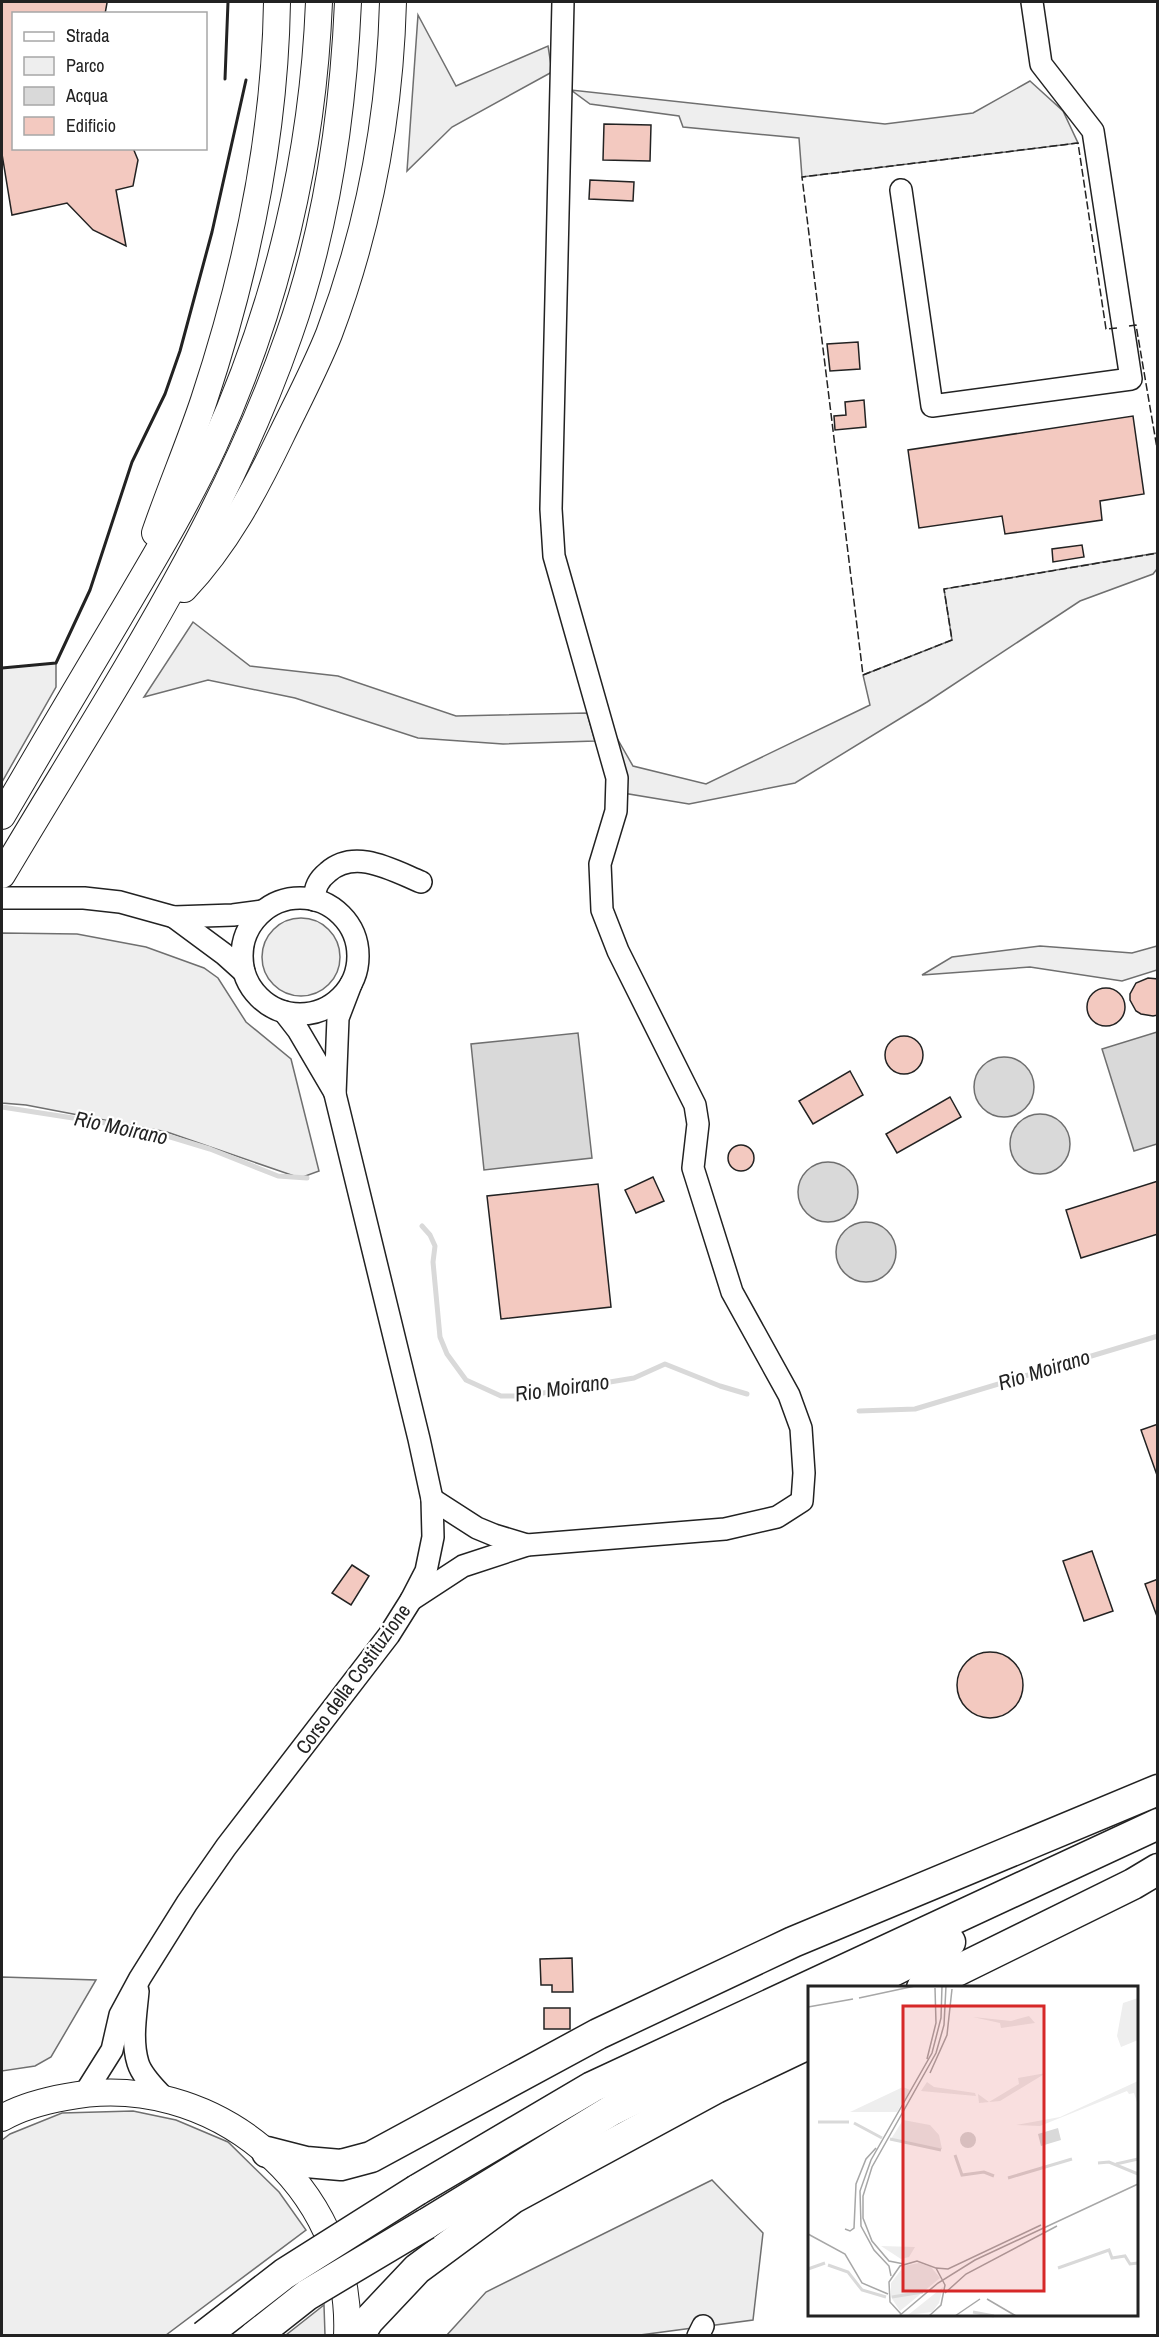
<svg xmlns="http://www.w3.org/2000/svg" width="1159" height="2337" font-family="'Archivo Narrow',sans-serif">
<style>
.green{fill:#eee;stroke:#6f6f6f;stroke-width:1.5}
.parking{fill:#ededed;stroke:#6f6f6f;stroke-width:1.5}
.water{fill:#d9d9d9;stroke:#6f6f6f;stroke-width:1.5}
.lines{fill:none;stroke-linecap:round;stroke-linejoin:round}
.stream{stroke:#d9d9d9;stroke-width:5}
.building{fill:#f3c9c0;stroke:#222;stroke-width:1.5}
.minor-casing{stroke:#222;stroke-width:24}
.major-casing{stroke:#222;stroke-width:28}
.highway-casing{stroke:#222;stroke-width:33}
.minor{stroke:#fff;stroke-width:21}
.major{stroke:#fff;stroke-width:26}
.highway{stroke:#fff;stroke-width:30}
.highway-bridge-casing{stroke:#222;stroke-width:33;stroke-linecap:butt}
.highway-bridge{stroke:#fff;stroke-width:30}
.fence{stroke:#222;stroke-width:1.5;stroke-dasharray:8 3;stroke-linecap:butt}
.wall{stroke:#222;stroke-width:3}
.labels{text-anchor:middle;stroke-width:4.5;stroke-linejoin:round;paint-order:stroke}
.street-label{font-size:20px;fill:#222;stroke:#fff}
.water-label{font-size:21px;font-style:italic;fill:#222;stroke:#fff}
.inset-river{fill:none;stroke:#d9d9d9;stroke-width:3}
.inset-road{fill:none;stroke:#a7a7a7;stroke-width:1.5}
.view{fill:#d62828;fill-opacity:0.15;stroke:#d62828;stroke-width:3}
.inset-edge{fill:none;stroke:#222;stroke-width:3}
</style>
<rect width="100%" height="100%" fill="#fff"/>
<g class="green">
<polygon points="418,15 456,86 548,46 552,72 452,127 407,171"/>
<polygon points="1030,81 1063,111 1078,143 802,177 799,138 683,127 679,116 590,104 571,90 885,124 973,113"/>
<polygon points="1157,553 1157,569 1153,574 1080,601 927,702 795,783 689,804 623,793 610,726 633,766 706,784 870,705 863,675 952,640 944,589"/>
<polygon points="193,622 250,666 338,676 456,716 587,713 595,741 503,744 418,738 295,698 208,680 144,697"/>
<polygon points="56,663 56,687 2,782 2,668"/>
<circle cx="301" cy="957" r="39"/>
<polygon points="2,933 77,934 146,947 204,968 218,978 246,1022 291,1059 319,1171 300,1178 167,1132 26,1105 2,1103"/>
<polygon points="1040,946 1132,953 1157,946 1157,970 1122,981 1030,967 922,975 952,957"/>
<polygon points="2,1977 96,1980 51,2057 35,2066 2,2071"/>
<polygon points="133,2111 176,2120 228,2142 279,2192 306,2230 166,2335 2,2335 2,2140 10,2134 62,2113"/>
<polygon points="324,2305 325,2335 286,2335"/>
</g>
<polygon class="parking" points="712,2180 763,2233 753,2320 640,2335 446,2336 486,2292"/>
<g class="water">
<polygon points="1157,1032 1157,1144 1134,1151 1102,1049"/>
<polygon points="578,1033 592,1158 484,1170 471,1044"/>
<circle cx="1004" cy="1087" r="30"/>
<circle cx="1040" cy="1144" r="30"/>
<circle cx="828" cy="1192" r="30"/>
<circle cx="866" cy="1252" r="30"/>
</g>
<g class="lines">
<g class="stream">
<polyline points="2,1107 144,1129 210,1149 278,1176 307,1178"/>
<polyline points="422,1226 430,1235 435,1246 433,1262 440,1337 447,1354 466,1380 501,1396 525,1396 634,1378 665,1364 720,1386 747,1394"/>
<polyline points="859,1411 915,1409 1158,1336"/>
</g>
</g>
<g class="building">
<polygon points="2,2 106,2 107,3 105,14 14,14 14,148 133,148 138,160 133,186 116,190 126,246 93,230 67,203 12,215 2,154"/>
<polygon points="604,124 651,125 650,161 603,160"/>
<polygon points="590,180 634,182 633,201 589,199"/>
<polygon points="858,342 860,369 830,371 827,344"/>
<polygon points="864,400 866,427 835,430 834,416 846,415 845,402"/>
<polygon points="1133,416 1144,494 1100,501 1102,520 1005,534 1002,516 919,528 908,450"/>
<polygon points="1082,545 1084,557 1053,562 1052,549"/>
<polygon points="1148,978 1158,979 1158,1015 1153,1016 1141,1014 1136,1011 1130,1000 1130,994 1136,983"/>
<circle cx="1106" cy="1007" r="19"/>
<circle cx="904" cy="1055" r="19"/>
<polygon points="850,1071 863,1095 813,1124 799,1101"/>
<polygon points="950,1097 961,1117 897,1153 886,1134"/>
<circle cx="741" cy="1158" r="13"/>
<polygon points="653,1177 664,1201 636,1213 625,1190"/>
<polygon points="1158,1181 1158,1234 1081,1258 1066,1210"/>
<polygon points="598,1184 611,1307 501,1319 487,1196"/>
<polygon points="1158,1424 1158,1478 1141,1430"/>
<polygon points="1092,1551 1113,1611 1084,1621 1063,1561"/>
<polygon points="352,1565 369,1576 351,1605 332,1593"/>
<polygon points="1158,1579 1158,1619 1145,1584"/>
<circle cx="990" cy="1685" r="33"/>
<polygon points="572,1958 573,1992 552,1992 552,1985 541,1985 540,1959"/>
<rect x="544" y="2008" width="26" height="21"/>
</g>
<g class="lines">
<defs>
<g id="minor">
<polyline points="901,190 932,406 1131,379 1093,131 1041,64 1032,2"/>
<polyline points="2,898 84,898 120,902 174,917 233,915 263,911"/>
<circle cx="300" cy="956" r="58"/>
<path d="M314 900C315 887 318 880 328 872 355 848 392 870 421 882"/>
<polyline points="174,917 224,954 244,972"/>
<polyline points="284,1012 298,1030 335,1093"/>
<polyline points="432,1499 477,1528 494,1535 527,1545"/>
<polyline points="411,1600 463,1566 527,1545 725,1529 777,1517 802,1501 804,1473 801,1428 789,1395 732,1292 693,1168 698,1124 695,1105 618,951 602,910 600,864 616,811 617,778 554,556 551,509 563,2"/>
<path d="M138 1991C136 2014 131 2040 138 2063 142 2076 155 2088 164 2098"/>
<polyline points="85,2093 112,2050 120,2015 140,1978 187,1903 226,1847 389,1635 411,1600 426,1571 433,1537 432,1499 419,1439 335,1094 338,1018 351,984"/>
<polyline points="698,2336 703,2326"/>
</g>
<g id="major">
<path d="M155 533C170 489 189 445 204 400 246 273 275 136 277 2"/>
<path d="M184 589C226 545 255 490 281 436 297 403 315 369 329 334 369 228 390 115 393 2"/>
<path d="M2 816C41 749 80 683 120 616 153 560 187 504 214 445 277 307 313 154 319 2"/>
<path d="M2 875C105 701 222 528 289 335 327 228 343 115 348 2"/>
<path d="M2 2118C21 2107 44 2101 66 2097 211 2068 354 2186 347 2336"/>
</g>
<g id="highway">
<polyline points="859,1988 950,1942"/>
<polyline points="922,1988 1133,1884 1158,1869"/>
<polyline points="267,2152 306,2162 341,2165 371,2157 598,2034 793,1942 1158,1790"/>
<polyline points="417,2190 592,2087 1158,1824"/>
<polyline points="426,2224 612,2110 810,2012"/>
<polyline points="359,2336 368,2321 417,2269 513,2198 716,2088 810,2043"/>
</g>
</defs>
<use href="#minor" class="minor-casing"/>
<use href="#major" class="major-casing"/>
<use href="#highway" class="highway-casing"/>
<use href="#minor" class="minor"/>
<use href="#major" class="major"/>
<use href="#highway" class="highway"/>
<defs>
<g id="highway-bridge">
<polyline points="204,2336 284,2274 417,2190"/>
<polyline points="255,2336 307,2295 426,2224"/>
</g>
</defs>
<use href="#highway-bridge" class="highway-bridge-casing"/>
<use href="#highway-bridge" class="highway-bridge"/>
<g class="fence">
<polyline points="1129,326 1136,325 1158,454"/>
<polyline points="1117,328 1106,329 1078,143 802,177 863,675 952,640 944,589 1158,553"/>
</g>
<g class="wall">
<polyline points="225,79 228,2"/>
<polyline points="2,668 56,663 90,590 132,462 165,394 180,351 212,232 246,80"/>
</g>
</g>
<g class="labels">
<g class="street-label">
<text transform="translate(353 1679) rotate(-54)" y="7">Corso della Costituzione</text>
</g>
<g class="water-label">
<text transform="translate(121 1128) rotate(12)" y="7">Rio Moirano</text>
<text transform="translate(1044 1370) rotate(-17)" y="7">Rio Moirano</text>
<text transform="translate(562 1388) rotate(-8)" y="7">Rio Moirano</text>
</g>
</g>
<g transform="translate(808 1986)">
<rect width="330" height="330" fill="#fff"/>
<path d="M330 12V54L313 61 309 50 315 17ZM221 30 227 37 193 42 192 37 165 31 203 35ZM238 87 192 115 171 117 170 108 181 116 211 98 210 92ZM330 95V119L326 107 321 108 319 105 232 140 208 139 252 131ZM119 96 126 101 167 107 168 110 113 105ZM95 101 102 104 89 126H42ZM95 134 122 139 131 149 134 163 83 153ZM73 260 107 261 101 271 93 273ZM111 277 123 281 132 292 92 325 83 311V297L96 280ZM135 301 131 317 124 326 100 329Z" fill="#eee"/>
<path d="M250 142 253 154 233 160 230 148ZM152 154a8 8 0 1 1 16 0a8 8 0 1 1-16 0Z" fill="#d9d9d9"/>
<path class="inset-river" d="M10 136H41M46 137 74 152M82 153 133 164M147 169 154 189 176 186 186 190M290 177 301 176 330 188M308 178 330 173M200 192 264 173M20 279 40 286 54 304 78 311M250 282 301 264 304 272 317 270 322 278 330 277M0 283 17 277M84 311 115 306M165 326 186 330"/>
<path class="inset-road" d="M51 12 107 0M0 21 45 13M119 73 128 37 127 2M122 87 139 49 144 3M37 243 42 245 46 242 48 198 58 173 68 162M0 248 37 268 54 297 80 308M96 278 81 275 64 255 55 232V210L64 181 128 67 136 39 138 0M128 282 140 283 233 239M83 290 81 280 66 264 53 240 52 205 63 174 124 67 133 32 134 0M137 307 158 288 249 240M179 313 208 330M93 328 82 316 81 296 92 280 109 275 128 282 137 299 133 319 121 330M91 330 130 297 167 274 330 198M147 330 172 313"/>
<path class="view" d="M95 20H236V305H95Z"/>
<rect width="330" height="330" class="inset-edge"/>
</g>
<rect width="1159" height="2337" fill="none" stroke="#222222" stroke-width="6"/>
<rect x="12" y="12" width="195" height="138" fill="#ffffff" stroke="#a7a7a7" stroke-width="1.5"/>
<rect x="24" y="32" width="30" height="9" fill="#ffffff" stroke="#a7a7a7" stroke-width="1.5"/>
<text x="66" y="42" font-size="18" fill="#222222">Strada</text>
<rect x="24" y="57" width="30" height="18" fill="#eeeeee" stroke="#a7a7a7" stroke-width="1.5"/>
<text x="66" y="72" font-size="18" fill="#222222">Parco</text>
<rect x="24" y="87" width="30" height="18" fill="#d9d9d9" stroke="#a7a7a7" stroke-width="1.5"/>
<text x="66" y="102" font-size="18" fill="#222222">Acqua</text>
<rect x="24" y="117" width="30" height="18" fill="#f3c9c0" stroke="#a7a7a7" stroke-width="1.5"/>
<text x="66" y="132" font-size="18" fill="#222222">Edificio</text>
</svg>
